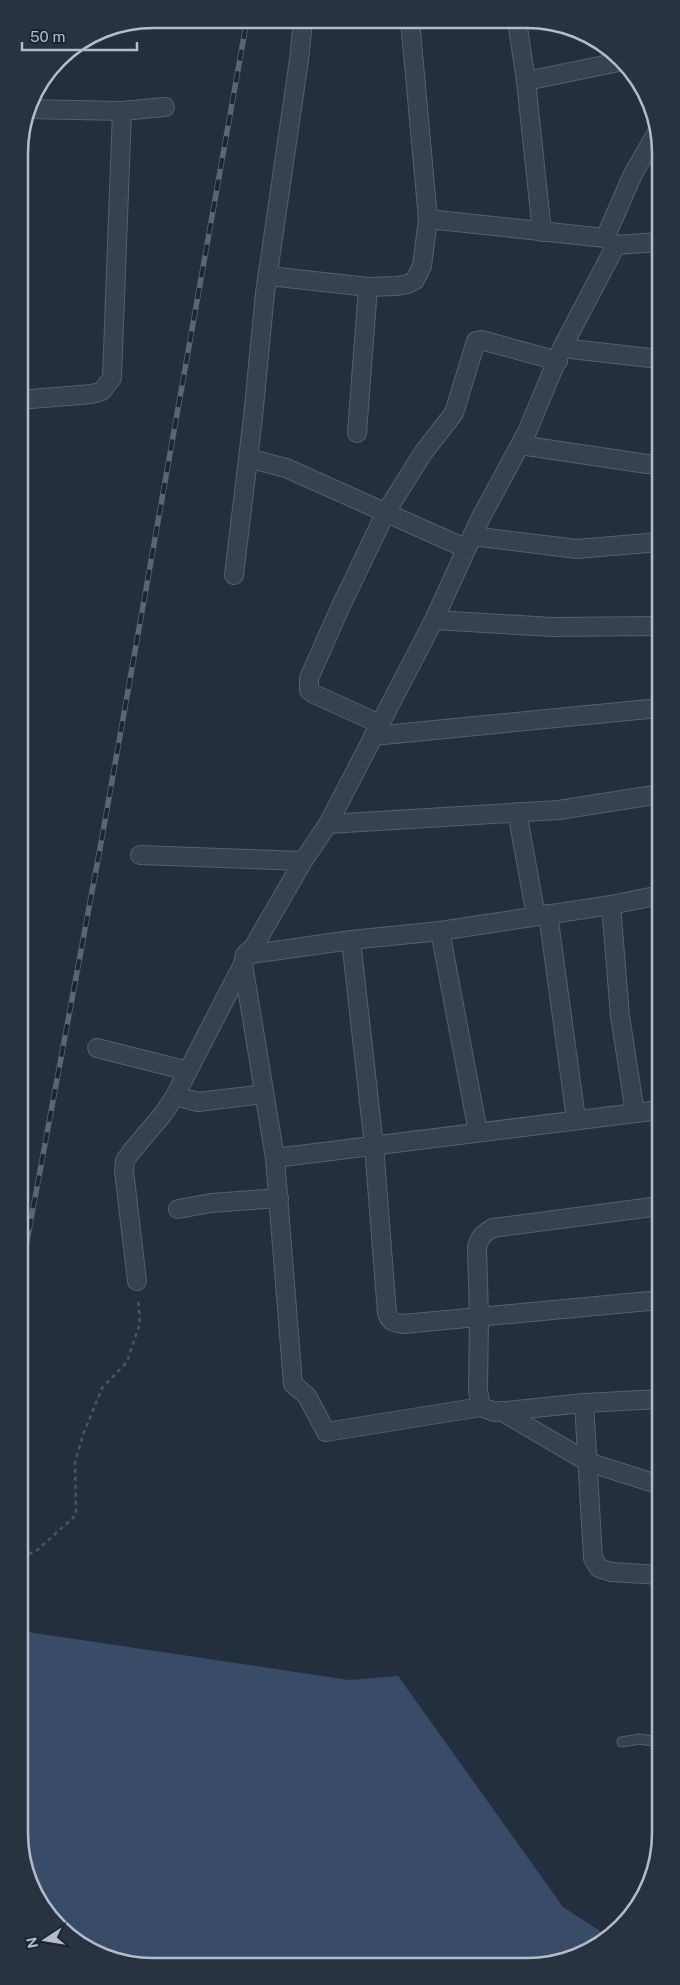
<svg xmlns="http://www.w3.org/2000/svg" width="680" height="1985" font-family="'Public Sans',sans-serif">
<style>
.water{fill:#394c67}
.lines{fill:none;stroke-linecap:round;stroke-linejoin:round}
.lane-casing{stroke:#565f6c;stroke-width:11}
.street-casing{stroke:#565f6c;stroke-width:20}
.path{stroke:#44595c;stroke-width:2.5;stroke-dasharray:4 4;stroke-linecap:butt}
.lane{stroke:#38414e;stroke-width:9}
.street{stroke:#38414e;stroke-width:18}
.rail-casing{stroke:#5a6575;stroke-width:5.5}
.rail{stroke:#1d2633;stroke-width:4;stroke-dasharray:11;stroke-linecap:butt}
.rim{fill:none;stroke:#b4bcc9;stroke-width:2.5}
</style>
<rect width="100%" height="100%" fill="#242f3e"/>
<polygon class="water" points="21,1631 349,1680 398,1676 563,1907 609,1937 595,1948 554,1964 127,1964 58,1927 21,1859"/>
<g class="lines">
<defs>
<polyline id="lane" points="622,1742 639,1739 661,1742"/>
<g id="street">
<polyline points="517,21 526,81 542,232"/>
<polyline points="526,81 624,61"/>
<polyline points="28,109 122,111 165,107"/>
<polyline points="428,219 605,238"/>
<polyline points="616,245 659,242"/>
<polyline points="269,276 368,287 397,286 408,284 415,280 422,266 428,219 410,20"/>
<polyline points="562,348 659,359"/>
<polyline points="19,400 92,394 102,391 112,378 122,111"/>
<polyline points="357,433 368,287"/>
<polyline points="520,445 647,464 659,464"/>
<polyline points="248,458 286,468 465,548"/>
<polyline points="472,536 577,549 659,542"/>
<polyline points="234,575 253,417 265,293 299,60 303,20"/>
<polyline points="434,620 552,627 659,626"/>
<polyline points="380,724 314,694 309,690 309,678 340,608 386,512 423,453 454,413 476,341 481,340 558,361"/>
<polyline points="373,736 659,708"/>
<polyline points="517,812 536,916"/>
<polyline points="328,824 559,810 660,794"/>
<polyline points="140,855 303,861"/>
<polyline points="611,905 620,1016 635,1113"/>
<polyline points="548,914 576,1119"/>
<polyline points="440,931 478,1132"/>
<path d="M351 940 374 1146 387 1313C390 1322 394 1323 403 1324L660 1300"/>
<polyline points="245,955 351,940 440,931 611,905 660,895"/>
<polyline points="243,964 275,1158 293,1384 307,1396 326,1432 481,1407"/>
<polyline points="97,1048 188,1071"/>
<polyline points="175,1096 198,1102 264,1094"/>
<polyline points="275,1158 660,1110"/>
<path d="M660 1206 493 1228C484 1233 480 1236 477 1247L479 1317 478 1391 481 1407 495 1412 584 1403 660 1399"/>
<polyline points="178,1209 211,1203 279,1198"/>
<polyline points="137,1281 124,1171 125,1161 131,1152 163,1114 175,1096 243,964 245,955 254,946 303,861 328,824 434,620 480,519 527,432 562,348 616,245 605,238 633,174 659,129"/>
<polyline points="584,1403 593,1558 599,1568 611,1572 661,1575"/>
<polyline points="501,1411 588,1462 660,1485"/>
</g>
</defs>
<use href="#lane" class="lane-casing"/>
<use href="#street" class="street-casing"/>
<polyline class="path" points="21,1556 35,1552 76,1515 75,1462 83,1435 102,1388 127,1362 140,1323 138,1298"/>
<use href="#lane" class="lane"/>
<use href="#street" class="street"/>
<defs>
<polyline id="rail" points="21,1273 101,843 247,19"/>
</defs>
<use href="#rail" class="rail-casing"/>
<use href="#rail" class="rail"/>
</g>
<path d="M0 0H680V1985H0ZM153 28H527A125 125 0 0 1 652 153V1833A125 125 0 0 1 527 1958H153A125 125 0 0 1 28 1833V153A125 125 0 0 1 153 28Z" fill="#29323f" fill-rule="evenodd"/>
<path class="rim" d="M153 28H527A125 125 0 0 1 652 153V1833A125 125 0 0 1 527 1958H153A125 125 0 0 1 28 1833V153A125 125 0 0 1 153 28Z"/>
<g transform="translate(45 1940) rotate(258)" stroke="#1d2633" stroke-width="4" paint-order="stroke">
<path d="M0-4L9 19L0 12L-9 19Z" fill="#b4bcc9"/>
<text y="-8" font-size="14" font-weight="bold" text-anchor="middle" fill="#b4bcc9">N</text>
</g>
<path d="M22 42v8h115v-8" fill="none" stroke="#b4bcc9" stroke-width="2.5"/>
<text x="30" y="42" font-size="15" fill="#b4bcc9" stroke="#1d2633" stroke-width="4" paint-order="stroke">50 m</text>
</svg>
